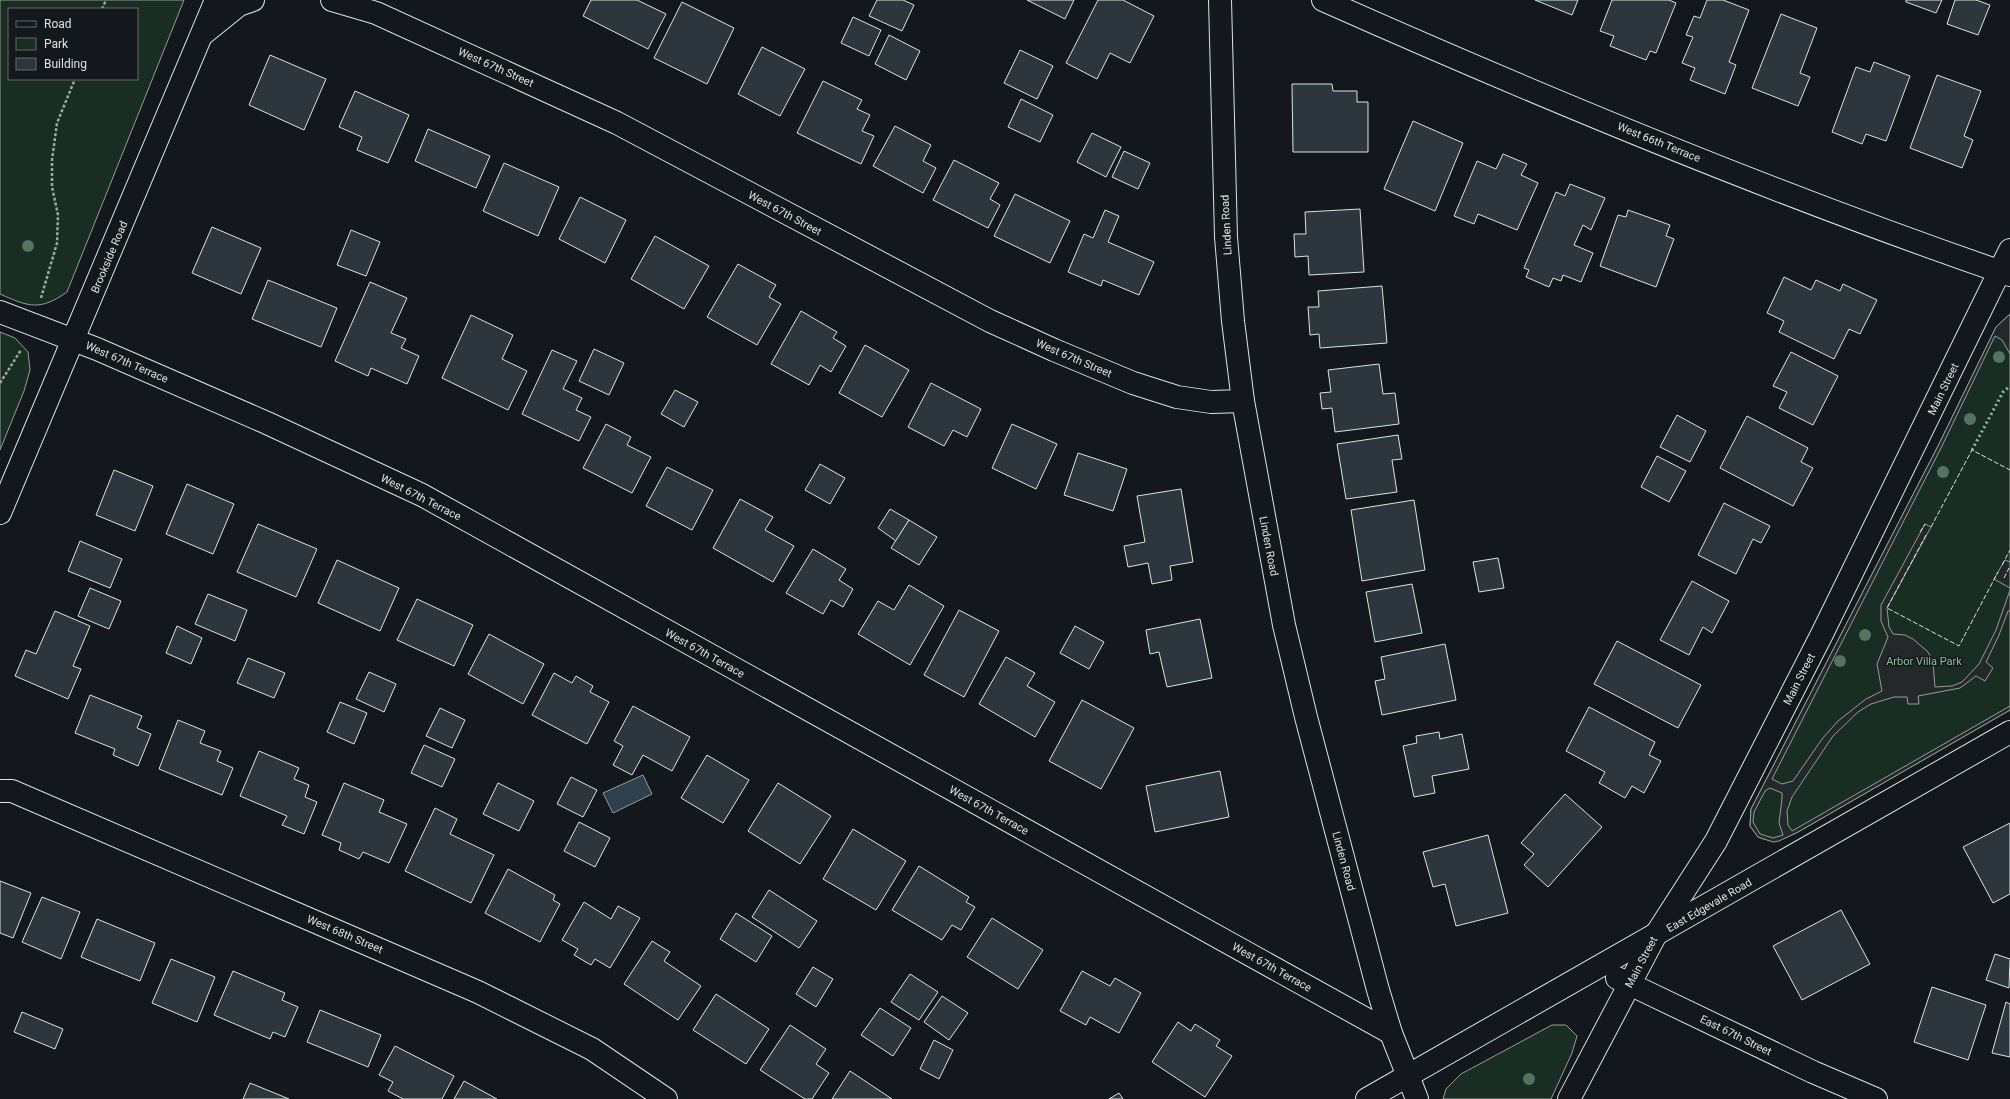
<svg xmlns="http://www.w3.org/2000/svg" width="2010" height="1099" font-family="Roboto,sans-serif">
<style>
.green{fill:#1a2d24;stroke:#939e99;fill-rule:evenodd}
.parking{fill:#24282b;stroke:#939e99;fill-rule:evenodd}
.water{fill:#2f3f4d;stroke:#939e99}
.building{fill:#2c363c;stroke:#d8e6dc}
.lines{fill:none;stroke-linecap:round;stroke-linejoin:round}
.street-casing{stroke:#d8e6dc;stroke-width:24}
.path{stroke:#9da8a2;stroke-width:2.5;stroke-dasharray:3 2;stroke-linecap:butt}
.street{stroke:#14181c;stroke-width:22}
.hedge{stroke:#8ac095;stroke-width:3;stroke-dasharray:2 3;stroke-linecap:butt}
.fence{stroke:#d8e6dc;stroke-width:1;stroke-dasharray:5 2;stroke-linecap:butt}
.tree{fill:#55745f}
.labels{text-anchor:middle;stroke-width:3;stroke-linejoin:round;paint-order:stroke}
.street-label{font-size:11px;fill:#d8e6dc;stroke:#14181c}
.park-label{font-size:11px;fill:#8ac095;stroke:#14181c}
</style>
<rect width="100%" height="100%" fill="#14181c"/>
<g class="green">
<path d="M0 0H184L67 292C40 311 29 307 0 294ZM9 9H137V79H9Z"/>
<path d="M2010 314V710L1798 832C1781 840 1776 844 1758 837L1750 826 1751 809 1938 446 1996 327Z"/>
<polygon points="0,332 15,338 28,352 30,370 24,391 0,450"/>
<polygon points="1552,1025 1566,1025 1577,1036 1572,1053 1551,1099 1443,1099 1446,1089 1461,1074"/>
</g>
<g class="parking">
<path d="M2010 314V354L2002 340 1995 336 1942 446 1772 779 1782 784 1793 781 1822 739 1838 721 1866 699 1882 691 1877 664 1888 637 1881 621V605L1925 524 1931 527 1887 608 1889 627 1893 634 1905 635 1913 639 1928 652 1933 662 1935 687 1952 686 1962 682 1979 664 1996 630 2010 590V611H2008L1999 635 1986 662 1993 668 1985 681 1976 676 1960 688 1918 696 1919 704H1908L1907 697H1894L1871 704 1858 712 1833 736 1792 797 1787 811 1788 825 1792 831 2010 706V710L1798 832 1779 841 1773 842 1758 837 1750 826 1751 809 1938 446 1996 327ZM1770 788 1782 793V799L1779 823 1783 835 1773 838 1760 834 1753 822 1754 812 1765 791Z"/>
<polygon points="2005,560 2010,562 2010,588 1994,579"/>
</g>
<polygon class="water" points="643,775 652,794 613,813 603,793"/>
<g class="building">
<polygon points="591,0 637,0 666,14 648,49 583,16"/>
<polygon points="877,0 903,0 914,5 902,31 869,16"/>
<polygon points="1027,0 1074,0 1065,19"/>
<polygon points="1098,0 1123,0 1154,16 1130,63 1110,53 1097,79 1066,63"/>
<polygon points="1535,0 1578,0 1572,15"/>
<polygon points="1612,0 1669,0 1676,3 1656,53 1650,51 1646,60 1610,46 1614,36 1600,31"/>
<polygon points="1707,0 1723,0 1749,10 1729,62 1736,65 1725,94 1690,80 1695,68 1682,63 1693,37 1686,35 1694,16 1700,18"/>
<polygon points="1906,0 1942,0 1936,13 1906,2"/>
<polygon points="1955,0 1976,0 1990,5 1978,35 1947,24"/>
<polygon points="682,2 734,28 707,84 654,58"/>
<polygon points="1781,14 1817,28 1800,73 1810,77 1798,106 1752,88"/>
<polygon points="853,17 881,30 869,56 841,43"/>
<polygon points="889,35 920,51 906,80 875,64"/>
<polygon points="762,47 805,69 780,116 738,94"/>
<polygon points="1020,50 1053,66 1037,99 1004,83"/>
<polygon points="270,55 326,79 304,130 249,105"/>
<polygon points="1874,62 1910,76 1886,141 1866,134 1862,144 1832,132 1856,67 1870,72"/>
<polygon points="1937,75 1981,91 1964,136 1973,140 1962,168 1910,148"/>
<polygon points="823,81 862,100 857,109 870,115 862,131 874,136 861,164 797,133"/>
<polygon points="1292,84 1332,84 1333,91 1357,91 1357,102 1368,102 1368,152 1293,152"/>
<polygon points="355,91 409,115 388,163 357,150 362,137 339,127"/>
<polygon points="1021,99 1053,115 1040,142 1008,127"/>
<polygon points="1413,121 1463,143 1435,211 1384,189"/>
<polygon points="895,126 931,145 923,161 936,168 923,193 873,166"/>
<polygon points="428,129 490,156 476,188 415,161"/>
<polygon points="1092,133 1121,147 1106,177 1077,162"/>
<polygon points="1124,151 1150,163 1138,189 1112,177"/>
<polygon points="1503,154 1527,164 1521,175 1538,183 1517,230 1478,214 1474,224 1454,216 1477,161 1496,169"/>
<polygon points="954,160 999,183 990,199 1000,205 988,228 933,200"/>
<polygon points="504,163 559,187 538,236 483,211"/>
<polygon points="1570,184 1605,198 1591,230 1583,225 1574,245 1593,253 1581,282 1563,275 1561,281 1553,278 1549,287 1526,277 1529,270 1524,268 1556,192 1565,196"/>
<polygon points="1015,194 1070,221 1050,263 994,236"/>
<polygon points="580,197 626,220 605,263 559,239"/>
<polygon points="1360,209 1364,272 1309,275 1308,256 1295,257 1294,234 1306,234 1305,212"/>
<polygon points="1105,210 1119,216 1108,242 1154,262 1139,295 1103,280 1101,286 1068,272 1084,234 1093,238"/>
<polygon points="1628,210 1670,225 1666,236 1674,239 1656,287 1600,266 1618,215 1626,217"/>
<polygon points="212,227 261,248 241,294 192,273"/>
<polygon points="351,230 380,242 366,276 337,265"/>
<polygon points="655,236 709,266 684,309 631,279"/>
<polygon points="738,264 776,285 769,297 781,304 757,345 707,317"/>
<polygon points="1784,277 1811,290 1816,280 1840,291 1843,284 1877,300 1860,334 1849,329 1834,359 1779,332 1784,321 1767,313"/>
<polygon points="268,280 337,308 321,347 252,319"/>
<polygon points="370,282 407,298 391,333 406,339 401,348 419,356 407,384 371,368 368,376 335,361"/>
<polygon points="1382,286 1387,343 1320,348 1319,334 1310,335 1308,307 1319,307 1318,291"/>
<polygon points="801,311 837,332 833,338 846,346 831,372 820,365 809,385 771,364"/>
<polygon points="471,315 513,335 502,359 527,371 508,410 442,378"/>
<polygon points="865,345 909,370 882,417 839,393"/>
<polygon points="594,349 624,363 609,395 579,381"/>
<polygon points="552,350 577,361 563,389 582,398 576,410 591,417 579,441 522,414"/>
<polygon points="1791,352 1838,376 1813,425 1779,408 1787,392 1773,386"/>
<polygon points="1379,364 1383,394 1395,393 1399,424 1335,432 1332,408 1322,409 1320,393 1331,392 1328,370"/>
<polygon points="931,383 981,409 967,437 953,430 944,446 908,427"/>
<polygon points="675,390 698,402 684,427 661,414"/>
<polygon points="1677,415 1706,431 1690,462 1660,447"/>
<polygon points="1747,416 1808,448 1801,462 1813,468 1793,506 1720,468"/>
<polygon points="606,424 631,437 627,445 651,457 632,493 583,468"/>
<polygon points="1012,424 1057,444 1036,489 992,468"/>
<polygon points="1398,435 1402,459 1392,460 1397,492 1346,499 1337,444"/>
<polygon points="1078,453 1127,469 1113,511 1064,495"/>
<polygon points="1657,456 1686,471 1669,502 1641,487"/>
<polygon points="820,464 845,478 830,504 805,490"/>
<polygon points="667,467 713,490 692,530 646,506"/>
<polygon points="114,470 153,486 135,531 96,515"/>
<polygon points="187,484 234,504 213,554 166,534"/>
<polygon points="1181,489 1193,562 1170,566 1172,580 1152,584 1148,563 1128,567 1124,546 1145,542 1137,496"/>
<polygon points="740,499 773,517 765,530 794,546 773,582 713,548"/>
<polygon points="1414,500 1425,570 1362,581 1351,510"/>
<polygon points="1724,503 1770,526 1761,543 1753,539 1736,574 1698,555"/>
<polygon points="890,509 909,520 896,541 878,528"/>
<polygon points="909,520 937,537 919,565 891,548"/>
<polygon points="258,524 317,549 296,597 237,572"/>
<polygon points="80,541 122,559 110,588 68,571"/>
<polygon points="813,549 846,569 839,580 853,589 843,607 831,600 823,614 786,593"/>
<polygon points="1498,558 1504,588 1479,592 1473,562"/>
<polygon points="337,560 399,588 380,631 318,603"/>
<polygon points="1692,581 1729,601 1712,633 1703,627 1689,655 1660,640"/>
<polygon points="1412,584 1422,633 1375,642 1366,592"/>
<polygon points="909,585 944,606 910,665 858,634 878,601 894,610"/>
<polygon points="90,588 121,601 109,629 78,616"/>
<polygon points="208,594 247,610 235,641 195,624"/>
<polygon points="417,599 473,625 454,666 397,640"/>
<polygon points="959,610 999,631 964,697 924,675"/>
<polygon points="55,611 90,626 73,666 81,669 68,699 15,676 26,650 36,654"/>
<polygon points="1200,619 1212,678 1167,687 1159,652 1150,654 1146,630"/>
<polygon points="177,626 202,638 191,664 166,653"/>
<polygon points="1075,626 1104,642 1089,669 1060,653"/>
<polygon points="489,634 544,664 523,704 468,674"/>
<polygon points="1617,641 1701,685 1678,728 1594,684"/>
<polygon points="1445,644 1456,700 1382,715 1375,681 1385,679 1381,657"/>
<polygon points="1006,657 1035,673 1027,686 1055,702 1035,737 979,704"/>
<polygon points="248,658 285,673 274,698 237,683"/>
<polygon points="369,672 396,684 384,712 356,699"/>
<polygon points="554,673 572,683 576,676 593,686 590,692 609,702 587,744 532,715"/>
<polygon points="90,695 142,716 137,728 151,734 138,766 113,755 115,749 75,733"/>
<polygon points="1082,700 1134,728 1101,789 1049,761"/>
<polygon points="340,702 367,713 354,744 327,732"/>
<polygon points="633,706 690,737 672,771 643,755 632,775 613,765 623,746 614,741"/>
<polygon points="1589,707 1655,742 1649,755 1661,761 1644,793 1632,786 1625,798 1599,783 1605,772 1566,751"/>
<polygon points="440,708 465,720 452,748 426,736"/>
<polygon points="178,720 205,731 200,743 221,751 217,761 233,768 222,795 159,769"/>
<polygon points="1439,732 1440,739 1462,734 1469,769 1432,776 1435,793 1414,797 1403,746 1417,743 1416,736"/>
<polygon points="424,745 455,759 442,787 411,773"/>
<polygon points="259,751 299,768 294,779 309,785 305,797 317,802 304,834 282,825 287,816 240,796"/>
<polygon points="707,755 749,780 723,823 681,798"/>
<polygon points="1220,771 1229,817 1155,832 1146,786"/>
<polygon points="571,777 597,790 583,817 557,804"/>
<polygon points="344,783 384,800 379,812 407,824 389,863 363,852 359,859 339,850 341,843 322,835"/>
<polygon points="498,783 534,801 519,831 483,814"/>
<polygon points="778,783 831,816 800,864 748,831"/>
<polygon points="1565,794 1602,827 1548,887 1524,865 1534,854 1521,843"/>
<polygon points="435,808 457,819 450,834 494,855 471,903 405,871"/>
<polygon points="579,822 610,838 595,867 564,851"/>
<polygon points="2010,823 2010,894 1993,903 1963,847"/>
<polygon points="853,829 906,861 876,910 823,879"/>
<polygon points="1488,835 1508,913 1456,926 1445,884 1433,887 1423,852"/>
<polygon points="919,866 969,897 966,902 975,907 961,930 952,925 942,940 892,910"/>
<polygon points="508,869 555,895 553,900 560,904 540,942 485,913"/>
<polygon points="0,881 31,893 13,938 0,933"/>
<polygon points="769,890 817,921 799,948 752,917"/>
<polygon points="42,897 80,912 61,959 22,942"/>
<polygon points="584,902 611,919 618,906 640,918 610,968 595,959 591,965 574,955 578,949 562,940"/>
<polygon points="1841,910 1870,964 1802,1000 1773,946"/>
<polygon points="736,913 772,936 756,962 720,939"/>
<polygon points="992,918 1043,950 1018,989 967,957"/>
<polygon points="97,919 155,943 140,981 81,957"/>
<polygon points="652,941 670,952 664,961 701,986 678,1020 624,984"/>
<polygon points="1995,954 2010,959 2009,988 1986,980"/>
<polygon points="171,959 215,977 197,1022 152,1003"/>
<polygon points="813,967 833,979 816,1007 796,994"/>
<polygon points="233,971 285,993 282,1000 298,1007 285,1037 273,1032 270,1039 214,1015"/>
<polygon points="1082,971 1110,986 1115,978 1141,993 1119,1033 1090,1017 1086,1025 1060,1011"/>
<polygon points="910,974 938,992 919,1020 891,1002"/>
<polygon points="1932,987 1986,1005 1968,1060 1914,1042"/>
<polygon points="716,994 769,1029 746,1064 693,1030"/>
<polygon points="942,996 968,1013 949,1040 924,1022"/>
<polygon points="2006,1002 2010,1004 2010,1057 1992,1053"/>
<polygon points="880,1008 911,1028 893,1056 861,1035"/>
<polygon points="320,1010 381,1035 368,1067 307,1042"/>
<polygon points="22,1012 63,1029 55,1049 14,1032"/>
<polygon points="1178,1022 1191,1031 1195,1024 1220,1040 1216,1046 1232,1056 1205,1097 1152,1062"/>
<polygon points="790,1025 826,1049 816,1064 829,1073 812,1099 805,1099 760,1070"/>
<polygon points="934,1040 953,1050 939,1079 920,1069"/>
<polygon points="395,1046 454,1076 442,1099 403,1099 388,1091 393,1082 379,1075"/>
<polygon points="850,1071 892,1099 832,1099"/>
<polygon points="464,1081 497,1099 454,1099"/>
<polygon points="250,1083 289,1099 243,1099"/>
<polygon points="1119,1093 1123,1099 1109,1099"/>
</g>
<g class="lines">
<defs>
<g id="street">
<polyline points="332,0 376,13 617,123 990,321 1054,350 1133,383 1177,397 1211,402 1243,401"/>
<polyline points="1220,0 1226,237 1233,321 1243,401 1284,625 1306,717 1378,990 1391,1033 1417,1099"/>
<path d="M1323 0C1548 100 1777 195 2010 275"/>
<polyline points="203,34 239,5 253,0"/>
<polyline points="0,312 97,349 267,423 422,495 1391,1033"/>
<polyline points="0,513 216,0"/>
<polyline points="0,791 12,791 478,992 592,1049 666,1099"/>
<polyline points="1617,978 1813,1072 1876,1099"/>
<polyline points="1367,1099 2010,732"/>
<polyline points="1569,1099 1655,936 1716,841 1822,634 2010,250"/>
</g>
</defs>
<use href="#street" class="street-casing"/>
<g class="path">
<polyline points="102,9 106,0"/>
<polyline points="41,298 57,243 58,215 52,187 52,160 57,123 75,79"/>
<polyline points="0,383 21,350"/>
</g>
<use href="#street" class="street"/>
<polyline class="hedge" points="1972,450 2003,392 2010,386"/>
<g class="fence">
<polyline points="1931,527 1972,450 2010,470"/>
<polyline points="1920,532 1925,524"/>
<polyline points="1926,535 1887,608 1959,646 1998,572"/>
<polyline points="2002,565 2010,550"/>
<polyline points="2004,578 2009,568"/>
</g>
</g>
<g class="tree">
<circle cx="28" cy="246" r="6"/>
<circle cx="1999" cy="357" r="6"/>
<circle cx="1970" cy="419" r="6"/>
<circle cx="1943" cy="472" r="6"/>
<circle cx="1865" cy="635" r="6"/>
<circle cx="1840" cy="661" r="6"/>
<circle cx="1529" cy="1079" r="6"/>
</g>
<g class="labels">
<g class="street-label">
<text transform="translate(496 67) rotate(24)" y="4">West 67th Street</text>
<text transform="translate(1659 142) rotate(22)" y="4">West 66th Terrace</text>
<text transform="translate(785 213) rotate(28)" y="4">West 67th Street</text>
<text transform="translate(1226 225) rotate(-93)" y="4">Linden Road</text>
<text transform="translate(109 257) rotate(-67)" y="4">Brookside Road</text>
<text transform="translate(1074 358) rotate(23)" y="4">West 67th Street</text>
<text transform="translate(127 362) rotate(23)" y="4">West 67th Terrace</text>
<text transform="translate(1943 389) rotate(-64)" y="4">Main Street</text>
<text transform="translate(421 497) rotate(27)" y="4">West 67th Terrace</text>
<text transform="translate(1269 546) rotate(79)" y="4">Linden Road</text>
<text transform="translate(705 653) rotate(29)" y="4">West 67th Terrace</text>
<text transform="translate(1799 679) rotate(-63)" y="4">Main Street</text>
<text transform="translate(989 810) rotate(29)" y="4">West 67th Terrace</text>
<text transform="translate(1344 861) rotate(75)" y="4">Linden Road</text>
<text transform="translate(1709 905) rotate(-30)" y="4">East Edgevale Road</text>
<text transform="translate(345 934) rotate(23)" y="4">West 68th Street</text>
<text transform="translate(1641 962) rotate(-62)" y="4">Main Street</text>
<text transform="translate(1272 967) rotate(29)" y="4">West 67th Terrace</text>
<text transform="translate(1736 1035) rotate(26)" y="4">East 67th Street</text>
</g>
<g class="park-label">
<text x="1924" y="665">Arbor Villa Park</text>
</g>
</g>
<rect x="8" y="8" width="130" height="72" fill="#14181c" stroke="#626a69"/>
<rect x="16" y="21" width="20" height="6" fill="#14181c" stroke="#626a69"/>
<text x="44" y="28" font-size="12" fill="#d8e6dc">Road</text>
<rect x="16" y="38" width="20" height="12" fill="#1a2d24" stroke="#626a69"/>
<text x="44" y="48" font-size="12" fill="#d8e6dc">Park</text>
<rect x="16" y="58" width="20" height="12" fill="#2c363c" stroke="#626a69"/>
<text x="44" y="68" font-size="12" fill="#d8e6dc">Building</text>
</svg>
